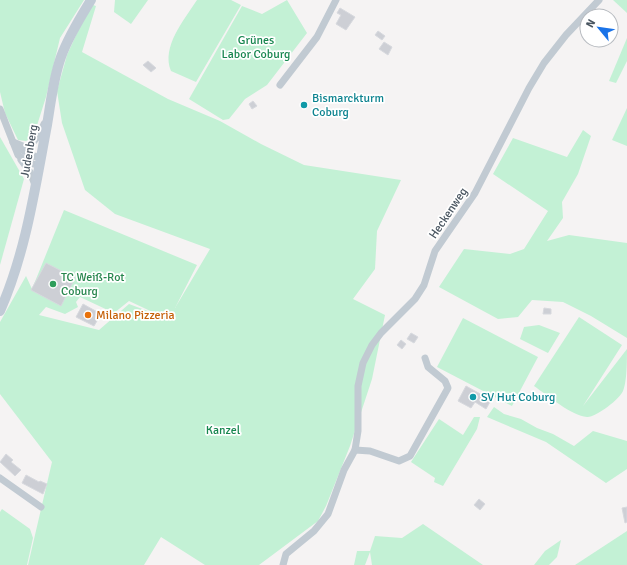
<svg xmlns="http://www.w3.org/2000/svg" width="627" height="565" font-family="Signika,sans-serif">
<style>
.green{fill:#c3f1d5;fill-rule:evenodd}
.building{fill:#cdcfd5;stroke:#d7d9de}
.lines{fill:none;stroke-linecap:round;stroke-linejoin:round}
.street{stroke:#c1cad2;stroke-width:7}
.secondary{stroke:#c1cbd6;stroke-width:10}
.culture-dot{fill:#0f9aa8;stroke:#fff;stroke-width:1.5}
.leisure-dot{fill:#2e9e5b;stroke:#fff;stroke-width:1.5}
.food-dot{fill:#e8710a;stroke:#fff;stroke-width:1.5}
.labels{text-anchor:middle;stroke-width:3.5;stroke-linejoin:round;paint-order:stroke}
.park-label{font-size:12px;fill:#17864f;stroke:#fff}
.culture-label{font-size:12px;fill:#0d838f;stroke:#fff;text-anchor:start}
.street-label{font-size:12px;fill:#4a5661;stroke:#fff}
.leisure-label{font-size:12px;fill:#27864d;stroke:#fff;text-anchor:start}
.food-label{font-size:12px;fill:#c56008;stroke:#fff;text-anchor:start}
</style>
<rect width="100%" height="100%" fill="#f5f3f3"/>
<g class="green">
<polygon points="0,0 84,0 60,38 46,97 33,138 26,141 18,140 5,113 0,92"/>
<polygon points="115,0 148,0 131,24 114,12"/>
<path d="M197 0H231L241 5 196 82 171 71C161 47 184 20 197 0Z"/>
<polygon points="287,0 307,33 267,85 245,99 229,119 223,120 189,99 242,6 262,14"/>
<polygon points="613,0 627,0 627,13"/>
<path d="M93 5 96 6 82 52 168 99 220 121 261 144 304 165 401 180 377 231 375 269 353 299 385 315 372 379 350 446 326 506 318 521 259 565H205L161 537 144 565H28L52 462 0 394V322L26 276 32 289 64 210 197 265 175 308 210 249 115 214 85 190 62 123 57 91 67 55 82 22ZM80 297 114 313 129 301 161 316 129 304 99 330 39 315 46 307 65 314 78 307 76 302Z"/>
<polygon points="627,38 627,61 616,83 609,81"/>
<polygon points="627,108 627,146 612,140"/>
<polygon points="583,130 591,136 578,174 562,202 563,218 547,241 569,235 627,243 627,338 591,316 563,302 532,300 518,317 498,319 439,287 464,249 510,254 524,249 548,211 493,174 513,138 567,157"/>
<polygon points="0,137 24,179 0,265"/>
<path d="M579 317 622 345 583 406 627 349C627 360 627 382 623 391 620 399 595 418 587 417 572 416 547 395 534 386Z"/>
<polygon points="463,318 538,357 512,406 437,367"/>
<polygon points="539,325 560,333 548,353 520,339 524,327"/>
<polygon points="494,407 504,414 521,419 537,428 553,434 574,446 593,431 627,441 627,469 606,483 546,442 487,417"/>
<polygon points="474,417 480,417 477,429 443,486 434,482 435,478 411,462 439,419 463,435"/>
<polygon points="2,509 30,529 33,538 27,565 0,565 0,512"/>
<polygon points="423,524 483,565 372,565 370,552 365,565 354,565 357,551 370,551 375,536 402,538"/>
<polygon points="627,531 627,565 575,565"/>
<polygon points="561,540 557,557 549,565 534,565 545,551"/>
</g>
<g class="building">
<polygon points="340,8 355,17 346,30 336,24 341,15 337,13"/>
<polygon points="378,31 385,36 382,40 375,35"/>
<polygon points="384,42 392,47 388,55 379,49"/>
<polygon points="148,61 156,68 151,72 143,65"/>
<polygon points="253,101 257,106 252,109 249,104"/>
<polygon points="46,263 75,278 61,306 31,290"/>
<polygon points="83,304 101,314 94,326 76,317"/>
<polygon points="544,308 551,309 551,314 543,314"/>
<polygon points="411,333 418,337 414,343 407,339"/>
<polygon points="401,340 406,344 402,349 397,345"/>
<polygon points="466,386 491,400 486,409 475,402 471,408 458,401"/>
<polygon points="6,454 13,460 11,462 21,470 15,476 0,462"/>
<polygon points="26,475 39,482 40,481 47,484 43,494 22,483"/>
<polygon points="479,499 485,504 480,510 474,505"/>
<polygon points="627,507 627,522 625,523 622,508"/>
</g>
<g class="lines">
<g class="street">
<polyline points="280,85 317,37 336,0"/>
<polyline points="0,109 18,155 27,162 40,166"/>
<polyline points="13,142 25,147 30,146 39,135 44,124"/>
<polyline points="17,146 30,155 41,158"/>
<polyline points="21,160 30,172 35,185"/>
<polyline points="355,450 370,451 399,461 410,456 448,388 445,381 428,367 425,358"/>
<polyline points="0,478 41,507"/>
<polyline points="283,565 286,554 314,531 328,514 344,470 355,450 358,431 358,386 363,363 372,345 381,333 415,299 424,285 435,251 475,193 529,88 544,63 566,35 599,0"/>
</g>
<path class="secondary" d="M0 311C26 252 35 188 47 125 51 102 53 79 61 57 68 37 80 18 91 0"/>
</g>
<g class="culture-dot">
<circle cx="304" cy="105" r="4"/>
<circle cx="473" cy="397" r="4"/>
</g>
<circle class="leisure-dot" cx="53" cy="284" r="4"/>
<circle class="food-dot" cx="88" cy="315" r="4"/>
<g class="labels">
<g class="park-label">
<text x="256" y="44">Grünes<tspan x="256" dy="14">Labor Coburg</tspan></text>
<text x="223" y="434">Kanzel</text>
</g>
<g class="culture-label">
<text x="312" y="102">Bismarckturm<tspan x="312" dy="14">Coburg</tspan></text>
<text x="481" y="401">SV Hut Coburg</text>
</g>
<g class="street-label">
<text transform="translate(29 151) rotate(-80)" y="4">Judenberg</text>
<text transform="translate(448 213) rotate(-56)" y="4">Heckenweg</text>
</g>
<g class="leisure-label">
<text x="61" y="281">TC Weiß-Rot<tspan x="61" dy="14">Coburg</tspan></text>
</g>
<g class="food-label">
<text x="96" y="319">Milano Pizzeria</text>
</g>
</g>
<g transform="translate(599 28) rotate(299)"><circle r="19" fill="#ffffff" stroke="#b7bbc0"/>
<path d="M0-3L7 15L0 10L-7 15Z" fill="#1a73e8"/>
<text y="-6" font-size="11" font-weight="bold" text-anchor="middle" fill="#4a5661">N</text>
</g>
</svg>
